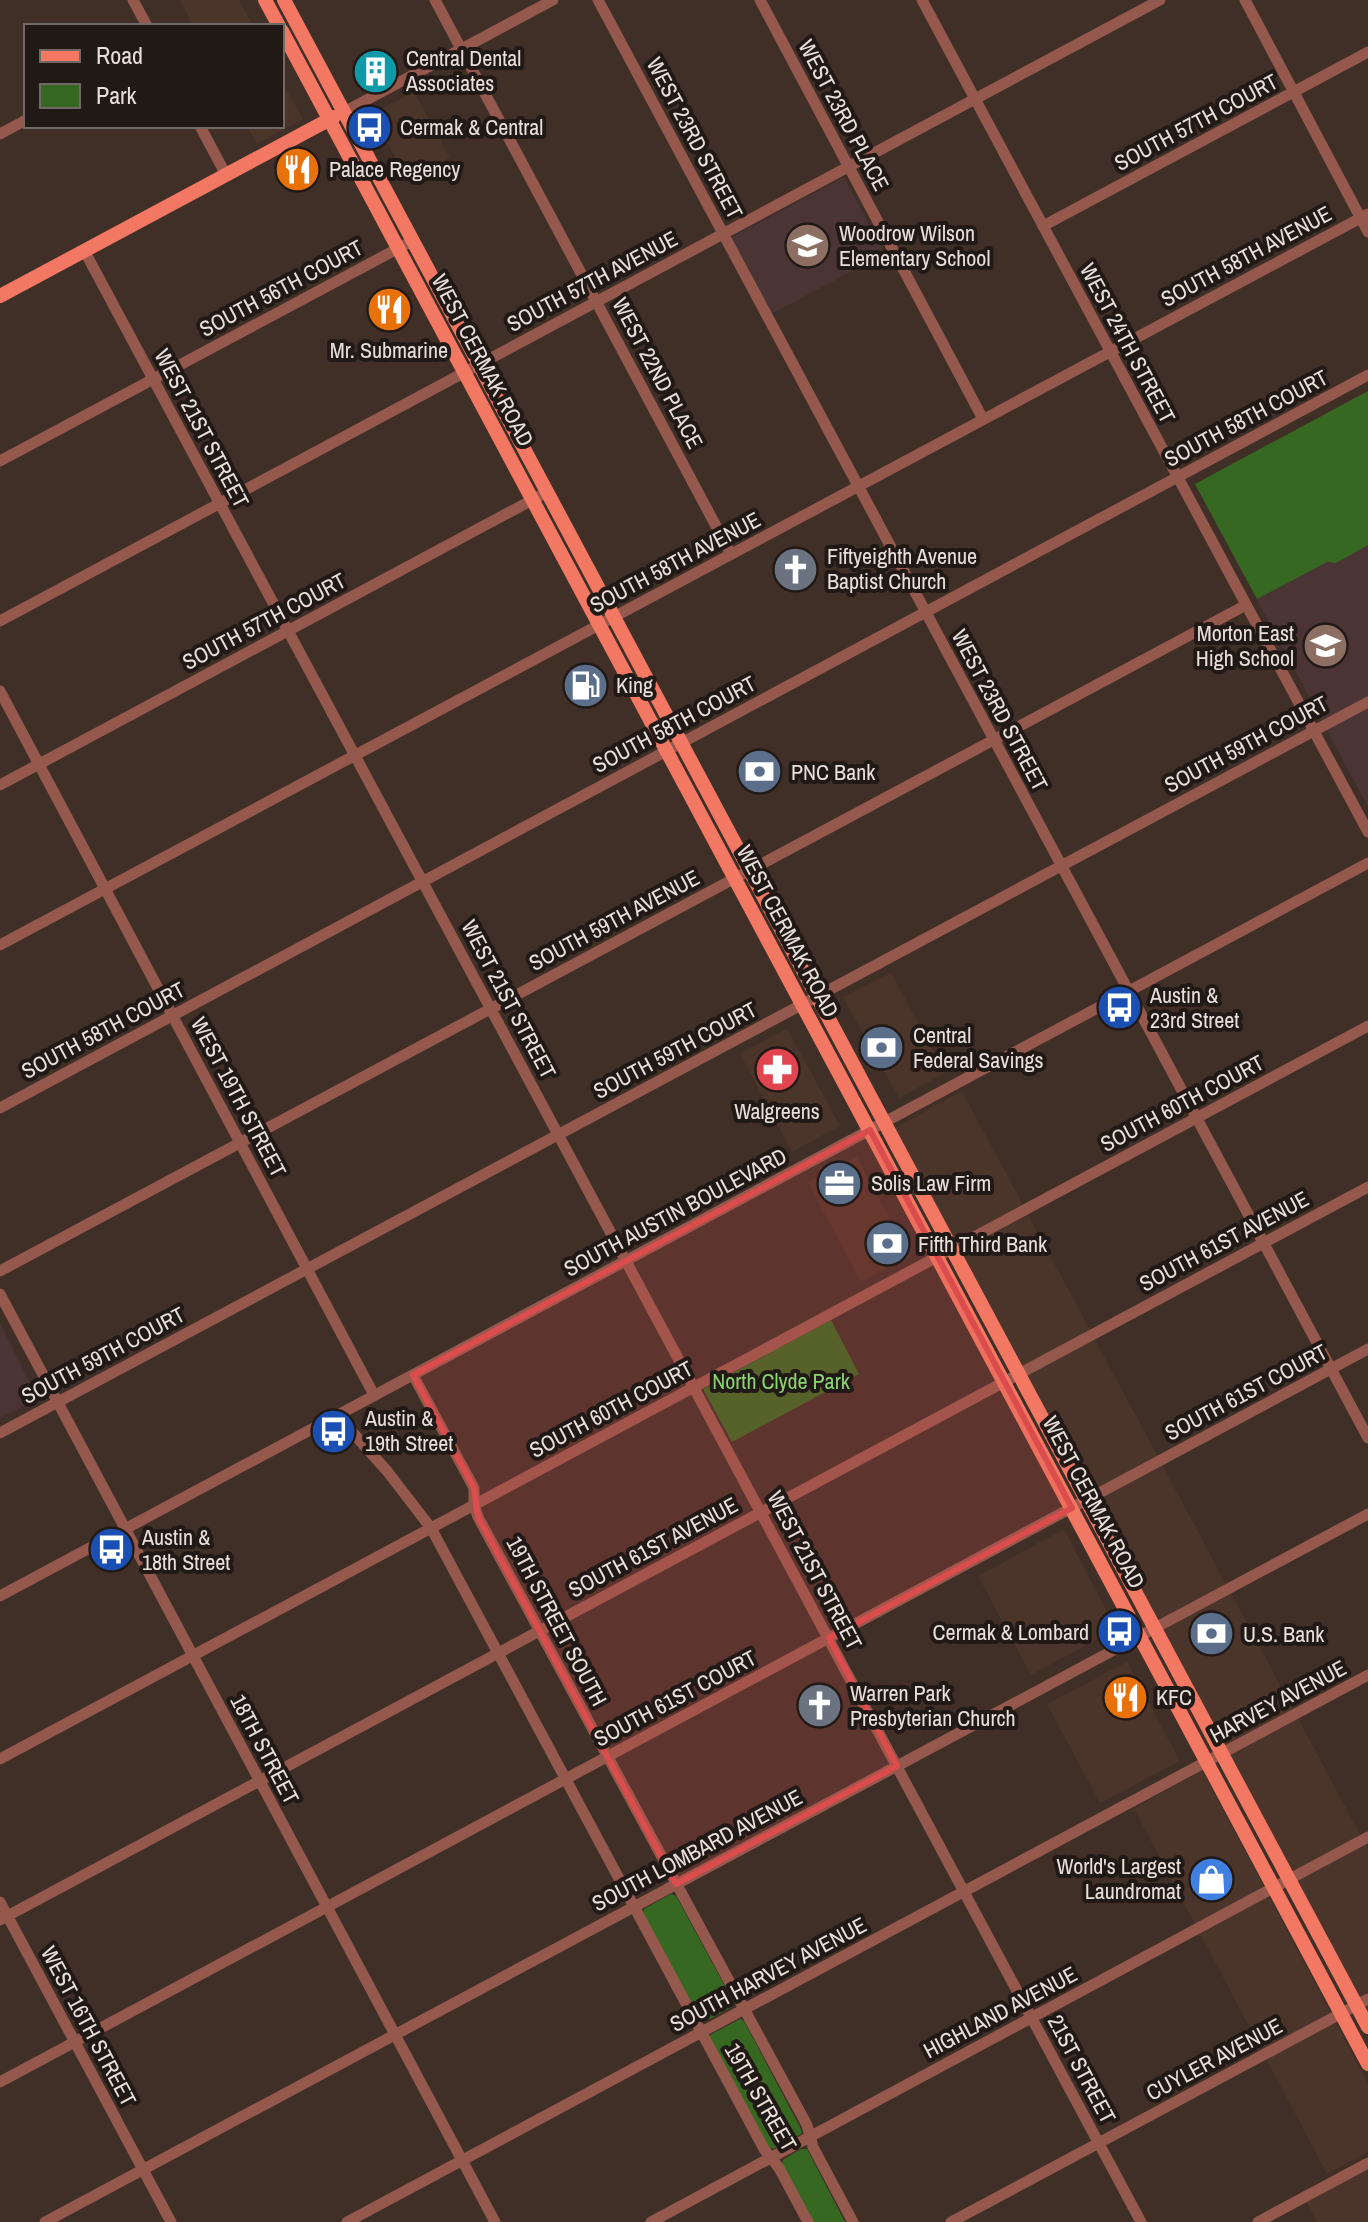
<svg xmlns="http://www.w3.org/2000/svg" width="1368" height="2222" font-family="'Archivo Narrow',sans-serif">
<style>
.built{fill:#4b3429}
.education{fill:#4a3534}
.green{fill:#366822}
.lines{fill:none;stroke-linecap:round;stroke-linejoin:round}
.minor{stroke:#95584d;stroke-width:11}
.major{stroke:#f37863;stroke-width:14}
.marked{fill:#da4d4c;fill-opacity:0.2;stroke:#da4d4c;stroke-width:6;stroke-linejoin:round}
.labels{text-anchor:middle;stroke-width:8;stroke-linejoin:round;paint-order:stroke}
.poi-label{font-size:22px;fill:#eae0db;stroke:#211916;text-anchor:start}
.street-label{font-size:22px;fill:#eae0db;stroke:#211916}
.park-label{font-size:22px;fill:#8bd570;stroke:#211916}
</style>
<rect width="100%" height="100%" fill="#3f2f27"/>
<g class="built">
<polygon points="180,0 239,0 253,26 193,26"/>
<polygon points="282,81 303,119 257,144 247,126 282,126"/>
<polygon points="414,92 450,158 407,180 372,114"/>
<polygon points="891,972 945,1073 899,1098 843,997"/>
<polygon points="787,1028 840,1126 792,1152 740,1054"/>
<polygon points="962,1091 1368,1849 1368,2016 892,1129"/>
<polygon points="857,1157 909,1256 861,1282 808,1182"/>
<polygon points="1064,1529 1116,1629 1031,1675 978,1576"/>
<polygon points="1127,1662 1180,1761 1100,1803 1047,1704"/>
<polygon points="1202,1770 1368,2083 1368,2152 1327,2174 1134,1809"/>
<polygon points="1368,2165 1368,2222 1317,2222 1305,2199"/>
</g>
<g class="education">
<polygon points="844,177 885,254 771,314 731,238"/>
<polygon points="1368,391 1368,807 1195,484"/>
<polygon points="0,1323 38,1399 0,1418"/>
</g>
<g class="green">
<polygon points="1368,391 1368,545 1336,563 1327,562 1257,599 1195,484"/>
<polygon points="831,1320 859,1374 732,1442 703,1389"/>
<polygon points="671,1894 676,1896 733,2001 732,2007 704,2022 699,2021 643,1913 644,1909"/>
<polygon points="740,2019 744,2021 802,2131 801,2134 774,2149 768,2147 710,2039 710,2035"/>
<polygon points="801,2149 807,2149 845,2222 812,2222 782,2166 783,2160"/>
</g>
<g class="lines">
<g class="minor">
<polyline points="133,0 147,26"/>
<polyline points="435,0 731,554"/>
<polyline points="598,0 1368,1438"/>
<polyline points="760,0 983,419"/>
<polyline points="922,0 1368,832"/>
<polyline points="1245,0 1368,232"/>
<polyline points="344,112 553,0"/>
<polyline points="200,126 226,175"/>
<polyline points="0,134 26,120"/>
<polyline points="1043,226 1368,52"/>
<polyline points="85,252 1141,2222"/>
<polyline points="0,461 412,241"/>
<polyline points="0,621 1160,0"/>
<polyline points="0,691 374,1395"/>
<polyline points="0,785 547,492"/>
<polyline points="0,945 1368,214"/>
<polyline points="0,1108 1368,375"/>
<polyline points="0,1271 1246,605"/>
<polyline points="0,1294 495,2222"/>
<polyline points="413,1375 474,1488 474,1505 478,1517 807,2125 813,2147 853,2222"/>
<polyline points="337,1415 387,1471 431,1528 764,2149 779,2168 808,2222"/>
<polyline points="0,1433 1368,702"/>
<polyline points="0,1596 1368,863"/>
<polyline points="0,1759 1368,1026"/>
<polyline points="0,1902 171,2222"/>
<polyline points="0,1920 1368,1187"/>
<polyline points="0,2082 1368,1349"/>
<polyline points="45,2222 1368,1514"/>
<polyline points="347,2222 1368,1675"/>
<polyline points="651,2222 1368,1837"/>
<polyline points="951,2222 1368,1999"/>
<polyline points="1258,2222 1368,2163"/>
</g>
<g class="major">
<polyline points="265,0 279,26"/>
<polyline points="284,0 1368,2027"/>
<polyline points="282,31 1368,2064"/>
<polyline points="0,296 334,117"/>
</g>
</g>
<path class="marked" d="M870 1130 1072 1508 829 1638 897 1766 676 1884 478 1517 474 1488 413 1375Z"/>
<defs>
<symbol id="building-disc" viewBox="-11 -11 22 22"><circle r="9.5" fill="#0f9aa8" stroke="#211916"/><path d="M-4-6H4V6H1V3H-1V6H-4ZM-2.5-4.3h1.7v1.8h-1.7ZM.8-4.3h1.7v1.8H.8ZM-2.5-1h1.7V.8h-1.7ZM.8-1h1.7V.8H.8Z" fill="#fff"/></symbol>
<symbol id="bus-disc" viewBox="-11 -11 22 22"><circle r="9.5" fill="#1a4fb4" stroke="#211916"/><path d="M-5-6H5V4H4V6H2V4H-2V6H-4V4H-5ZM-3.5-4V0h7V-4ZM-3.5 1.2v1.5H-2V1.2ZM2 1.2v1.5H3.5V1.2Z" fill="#fff"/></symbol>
<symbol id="restaurant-disc" viewBox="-11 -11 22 22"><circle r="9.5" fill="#e8710a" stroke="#211916"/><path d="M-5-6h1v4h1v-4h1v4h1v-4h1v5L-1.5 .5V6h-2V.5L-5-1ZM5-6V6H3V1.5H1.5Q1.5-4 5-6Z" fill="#fff"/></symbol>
<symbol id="school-disc" viewBox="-11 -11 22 22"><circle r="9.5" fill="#8d6e63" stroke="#211916"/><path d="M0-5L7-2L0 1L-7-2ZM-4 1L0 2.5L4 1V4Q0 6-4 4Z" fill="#fff"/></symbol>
<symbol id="church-disc" viewBox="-11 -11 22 22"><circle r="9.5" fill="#6b7280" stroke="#211916"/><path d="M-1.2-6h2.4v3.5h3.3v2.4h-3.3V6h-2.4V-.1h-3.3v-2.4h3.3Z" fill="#fff"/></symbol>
<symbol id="fuel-disc" viewBox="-11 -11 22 22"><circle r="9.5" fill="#5c6f8a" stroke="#211916"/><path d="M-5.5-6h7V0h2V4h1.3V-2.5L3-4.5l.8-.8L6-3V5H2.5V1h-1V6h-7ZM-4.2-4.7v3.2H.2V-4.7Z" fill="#fff"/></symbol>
<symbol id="bank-disc" viewBox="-11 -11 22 22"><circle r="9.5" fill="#5c6f8a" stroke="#211916"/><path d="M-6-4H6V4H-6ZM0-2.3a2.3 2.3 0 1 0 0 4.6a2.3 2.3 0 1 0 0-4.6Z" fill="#fff"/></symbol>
<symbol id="pharmacy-disc" viewBox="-11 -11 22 22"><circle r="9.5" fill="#e0444e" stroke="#211916"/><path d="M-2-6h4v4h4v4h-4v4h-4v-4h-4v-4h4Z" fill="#fff"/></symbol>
<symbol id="office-disc" viewBox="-11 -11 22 22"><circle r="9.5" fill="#5c6f8a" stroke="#211916"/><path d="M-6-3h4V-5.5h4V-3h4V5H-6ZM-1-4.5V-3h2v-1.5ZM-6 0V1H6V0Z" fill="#fff"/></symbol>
<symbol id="shop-disc" viewBox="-11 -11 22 22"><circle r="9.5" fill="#3f7fe0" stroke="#211916"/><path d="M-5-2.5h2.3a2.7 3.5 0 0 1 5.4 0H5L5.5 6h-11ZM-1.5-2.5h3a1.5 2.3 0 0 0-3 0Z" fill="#fff"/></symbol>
</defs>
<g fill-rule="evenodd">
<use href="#building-disc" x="350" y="46" width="51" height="51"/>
<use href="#bus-disc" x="344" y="102" width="51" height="51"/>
<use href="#restaurant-disc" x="272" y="144" width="51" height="51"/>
<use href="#school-disc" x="782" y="220" width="51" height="51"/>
<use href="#restaurant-disc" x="364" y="284" width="51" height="51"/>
<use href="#church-disc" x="770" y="544" width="51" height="51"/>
<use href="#school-disc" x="1300" y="620" width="51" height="51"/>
<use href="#fuel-disc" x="560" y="660" width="51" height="51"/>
<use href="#bank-disc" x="734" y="746" width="51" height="51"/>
<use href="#bus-disc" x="1094" y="982" width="51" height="51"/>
<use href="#bank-disc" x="856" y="1022" width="51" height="51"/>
<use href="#pharmacy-disc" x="752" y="1044" width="51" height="51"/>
<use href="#office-disc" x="814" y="1158" width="51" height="51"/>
<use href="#bank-disc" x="862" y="1218" width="51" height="51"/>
<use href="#bus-disc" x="308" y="1406" width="51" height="51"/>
<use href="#bus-disc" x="86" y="1524" width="51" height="51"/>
<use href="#bus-disc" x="1094" y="1606" width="51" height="51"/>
<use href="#bank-disc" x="1186" y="1608" width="51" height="51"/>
<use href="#restaurant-disc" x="1100" y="1672" width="51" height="51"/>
<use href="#church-disc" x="794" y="1680" width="51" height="51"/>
<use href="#shop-disc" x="1186" y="1854" width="51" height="51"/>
</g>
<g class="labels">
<g class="poi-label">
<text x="406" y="66">Central Dental<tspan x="406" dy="25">Associates</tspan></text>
<text x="400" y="135">Cermak &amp; Central</text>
<text x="329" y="177">Palace Regency</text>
<text x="839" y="241">Woodrow Wilson<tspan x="839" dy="25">Elementary School</tspan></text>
<text x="389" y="358" text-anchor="middle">Mr. Submarine</text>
<text x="827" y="564">Fiftyeighth Avenue<tspan x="827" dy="25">Baptist Church</tspan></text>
<text x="1294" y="641" text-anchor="end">Morton East<tspan x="1294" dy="25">High School</tspan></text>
<text x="616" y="693">King</text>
<text x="791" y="780">PNC Bank</text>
<text x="1150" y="1003">Austin &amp;<tspan x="1150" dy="25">23rd Street</tspan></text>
<text x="913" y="1043">Central<tspan x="913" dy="25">Federal Savings</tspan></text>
<text x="777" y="1119" text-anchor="middle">Walgreens</text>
<text x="871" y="1191">Solis Law Firm</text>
<text x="918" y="1252">Fifth Third Bank</text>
<text x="365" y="1426">Austin &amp;<tspan x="365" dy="25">19th Street</tspan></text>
<text x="142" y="1545">Austin &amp;<tspan x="142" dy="25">18th Street</tspan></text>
<text x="1089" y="1640" text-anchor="end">Cermak &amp; Lombard</text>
<text x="1243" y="1642">U.S. Bank</text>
<text x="850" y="1701">Warren Park<tspan x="850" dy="25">Presbyterian Church</tspan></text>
<text x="1156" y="1705">KFC</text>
<text x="1181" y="1874" text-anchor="end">World's Largest<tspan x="1181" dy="25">Laundromat</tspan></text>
</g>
<g class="street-label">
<text transform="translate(844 115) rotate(62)" y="8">WEST 23RD PLACE</text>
<text transform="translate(1196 122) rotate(-28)" y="8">SOUTH 57TH COURT</text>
<text transform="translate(695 138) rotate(62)" y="8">WEST 23RD STREET</text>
<text transform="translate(1246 256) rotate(-28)" y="8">SOUTH 58TH AVENUE</text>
<text transform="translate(592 281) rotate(-28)" y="8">SOUTH 57TH AVENUE</text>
<text transform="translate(281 288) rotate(-28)" y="8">SOUTH 56TH COURT</text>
<text transform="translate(1128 343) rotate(62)" y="8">WEST 24TH STREET</text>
<text transform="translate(483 360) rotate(62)" y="8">WEST CERMAK ROAD</text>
<text transform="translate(658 373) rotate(62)" y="8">WEST 22ND PLACE</text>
<text transform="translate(1246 418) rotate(-28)" y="8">SOUTH 58TH COURT</text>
<text transform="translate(202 428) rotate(62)" y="8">WEST 21ST STREET</text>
<text transform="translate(675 562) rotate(-28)" y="8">SOUTH 58TH AVENUE</text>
<text transform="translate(264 621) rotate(-28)" y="8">SOUTH 57TH COURT</text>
<text transform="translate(1000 710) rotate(62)" y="8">WEST 23RD STREET</text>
<text transform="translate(674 724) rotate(-28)" y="8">SOUTH 58TH COURT</text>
<text transform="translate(1246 744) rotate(-28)" y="8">SOUTH 59TH COURT</text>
<text transform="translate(614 920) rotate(-28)" y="8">SOUTH 59TH AVENUE</text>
<text transform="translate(788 931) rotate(62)" y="8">WEST CERMAK ROAD</text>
<text transform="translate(509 999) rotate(62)" y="8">WEST 21ST STREET</text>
<text transform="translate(103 1030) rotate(-28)" y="8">SOUTH 58TH COURT</text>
<text transform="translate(675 1050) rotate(-28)" y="8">SOUTH 59TH COURT</text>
<text transform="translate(239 1097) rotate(62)" y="8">WEST 19TH STREET</text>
<text transform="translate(1182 1103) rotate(-28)" y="8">SOUTH 60TH COURT</text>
<text transform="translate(675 1212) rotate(-28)" y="8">SOUTH AUSTIN BOULEVARD</text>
<text transform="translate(1224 1241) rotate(-28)" y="8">SOUTH 61ST AVENUE</text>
<text transform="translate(103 1355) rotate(-28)" y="8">SOUTH 59TH COURT</text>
<text transform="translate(1246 1392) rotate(-28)" y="8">SOUTH 61ST COURT</text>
<text transform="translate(611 1409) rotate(-28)" y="8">SOUTH 60TH COURT</text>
<text transform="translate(1094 1502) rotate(62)" y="8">WEST CERMAK ROAD</text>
<text transform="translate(653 1547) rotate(-28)" y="8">SOUTH 61ST AVENUE</text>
<text transform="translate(815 1570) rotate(62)" y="8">WEST 21ST STREET</text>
<text transform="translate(557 1621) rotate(62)" y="8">19TH STREET SOUTH</text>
<text transform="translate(675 1698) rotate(-28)" y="8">SOUTH 61ST COURT</text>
<text transform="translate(1278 1701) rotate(-28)" y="8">HARVEY AVENUE</text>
<text transform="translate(265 1749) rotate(62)" y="8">18TH STREET</text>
<text transform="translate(697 1850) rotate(-28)" y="8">SOUTH LOMBARD AVENUE</text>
<text transform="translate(768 1974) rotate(-28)" y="8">SOUTH HARVEY AVENUE</text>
<text transform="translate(1000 2012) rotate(-28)" y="8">HIGHLAND AVENUE</text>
<text transform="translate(89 2026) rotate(62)" y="8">WEST 16TH STREET</text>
<text transform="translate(1214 2059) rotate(-28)" y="8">CUYLER AVENUE</text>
<text transform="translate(1082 2069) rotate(62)" y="8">21ST STREET</text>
<text transform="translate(761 2097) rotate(60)" y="8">19TH STREET</text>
</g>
<g class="park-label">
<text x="781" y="1389">North Clyde Park</text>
</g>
</g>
<rect x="24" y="24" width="260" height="104" fill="#211916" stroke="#716965" stroke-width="2"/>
<rect x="40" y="50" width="40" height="12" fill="#f37863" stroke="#716965" stroke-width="2"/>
<text x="96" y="64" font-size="24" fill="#eae0db">Road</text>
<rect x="40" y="84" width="40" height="24" fill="#366822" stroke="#716965" stroke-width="2"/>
<text x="96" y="104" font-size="24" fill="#eae0db">Park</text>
</svg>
